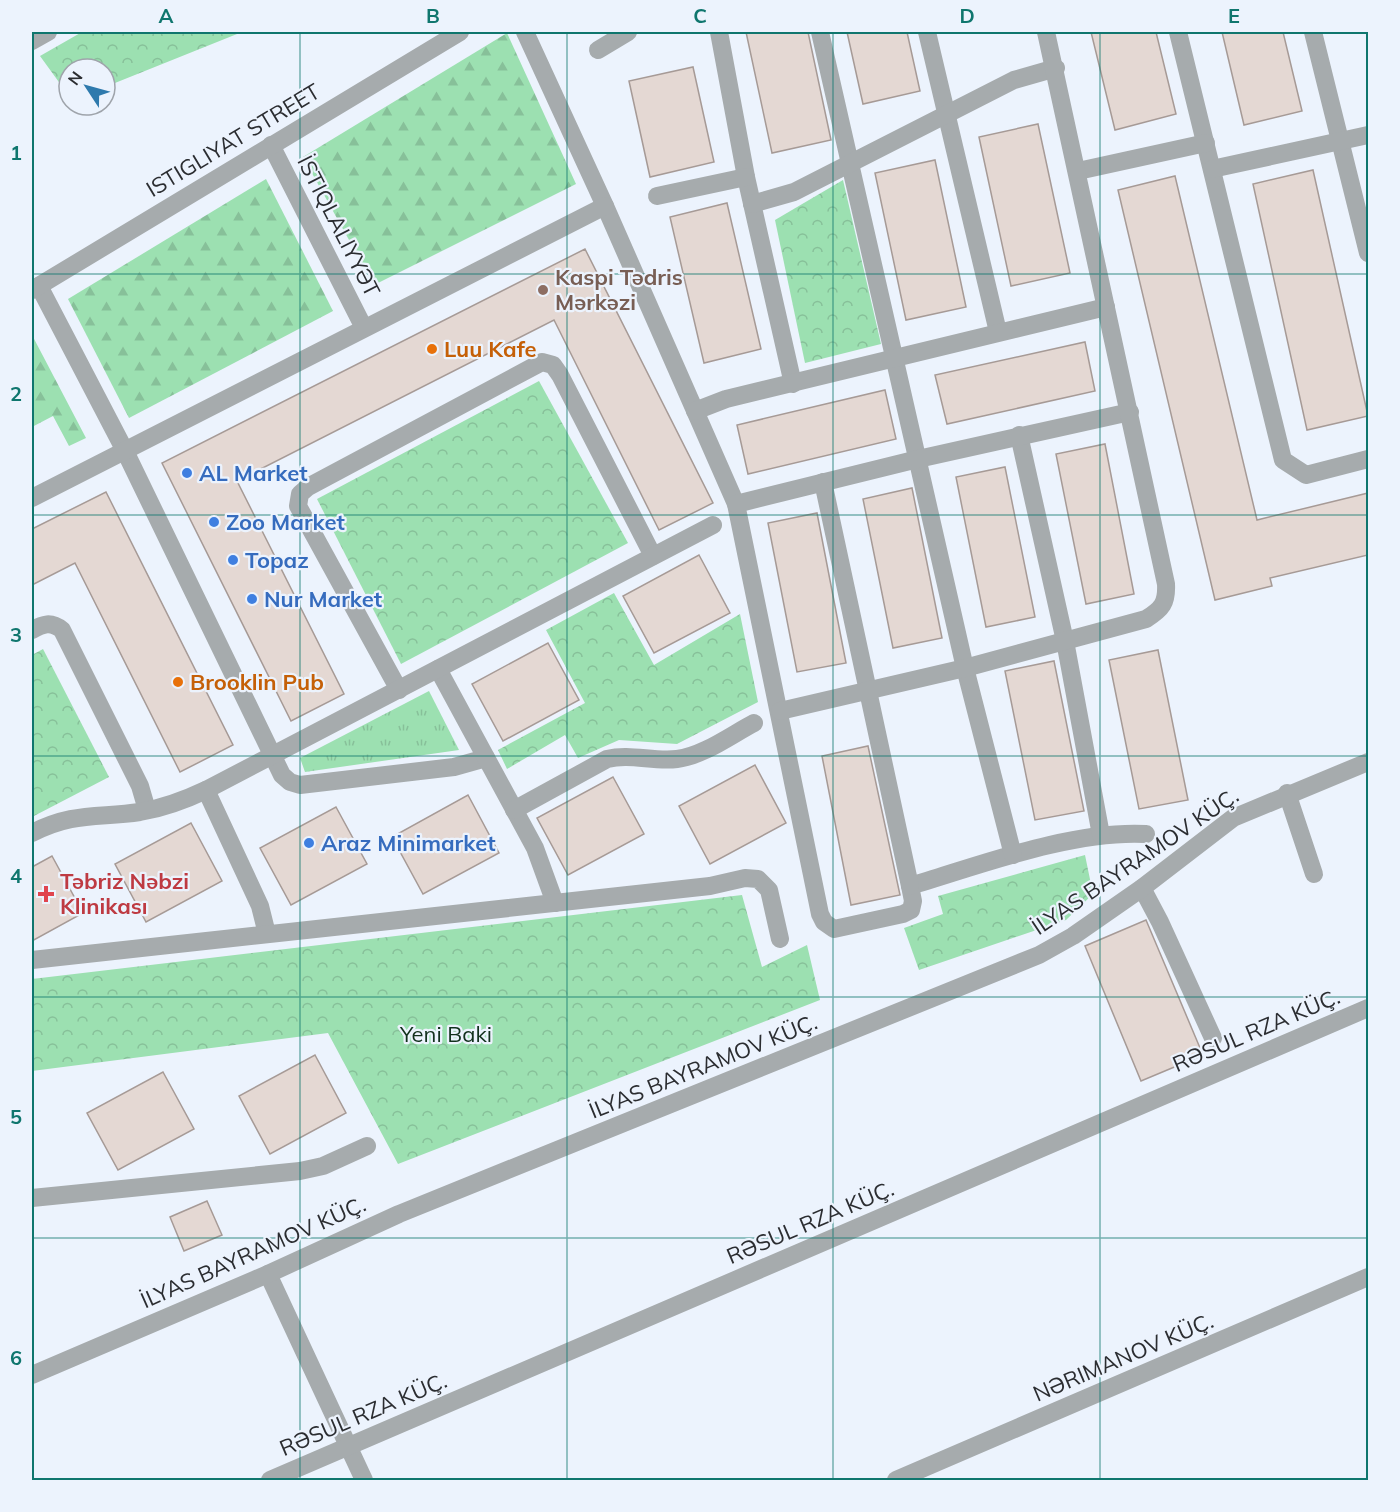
<svg xmlns="http://www.w3.org/2000/svg" width="1400" height="1512" font-family="Mulish,sans-serif">
<style>
.grass{fill:url(#grass-tufts)}
.forest{fill:url(#forest-firs)}
.park{fill:url(#park-crowns)}
.building{fill:#e4d8d3;stroke:#a69a96;stroke-width:1.5}
.lines{fill:none;stroke-linecap:round;stroke-linejoin:round}
.minor{stroke:#a6abad;stroke-width:18}
.grid{fill:none;stroke:#0f766e;stroke-width:1.5;stroke-opacity:0.55}
.education-dot{fill:#8d6e63;stroke:#ecf3fd;stroke-width:2}
.food-dot{fill:#e8710a;stroke:#ecf3fd;stroke-width:2}
.shop-dot{fill:#3f7fe0;stroke:#ecf3fd;stroke-width:2}
.health-dot{fill:#e0444e;stroke:#ecf3fd;stroke-width:2}
.labels{text-anchor:middle;stroke-width:4.5;stroke-linejoin:round;paint-order:stroke}
.street-label{font-size:22px;fill:#2b2d31;stroke:#ecf3fd}
.education-label{font-size:22px;font-weight:bold;fill:#785e54;stroke:#ecf3fd;text-anchor:start}
.food-label{font-size:22px;font-weight:bold;fill:#c56008;stroke:#ecf3fd;text-anchor:start}
.shop-label{font-size:22px;font-weight:bold;fill:#366cbe;stroke:#ecf3fd;text-anchor:start}
.health-label{font-size:22px;font-weight:bold;fill:#be3a42;stroke:#ecf3fd;text-anchor:start}
.park-label{font-size:22px;fill:#12311d;stroke:#ecf3fd}
.neatline{fill:none;stroke:#0f766e;stroke-width:2}
.grid-label{font-size:20px;text-anchor:middle;font-weight:bold;fill:#0f766e}
</style>
<defs>
<pattern id="grass-tufts" width="24" height="20" patternUnits="userSpaceOnUse" patternTransform="scale(1.5)"><rect width="24" height="20" fill="#9ce0b1"/><path d="M3 7l-1-3M5 7V3M7 7l1-3M15 17l-1-3M17 17v-4M19 17l1-3" fill="none" stroke="#87c099"/></pattern>
<pattern id="forest-firs" width="22" height="20" patternUnits="userSpaceOnUse" patternTransform="scale(1.5)"><rect width="22" height="20" fill="#9ce0b1"/><path d="M5 1l3.5 6h-7zM16 11l3.5 6h-7z" fill="#87c099"/></pattern>
<pattern id="park-crowns" width="20" height="18" patternUnits="userSpaceOnUse" patternTransform="scale(1.5)"><rect width="20" height="18" fill="#9ce0b1"/><path d="M2 6a3 3 0 1 1 6 0M12 15a3 3 0 1 1 6 0" fill="none" stroke="#87c099"/></pattern>
</defs>
<rect width="100%" height="100%" fill="#ecf3fd"/>
<polygon class="grass" points="429,691 459,750 305,772 300,758"/>
<g class="forest">
<polygon points="507,33 576,184 374,285 303,157"/>
<polygon points="266,179 333,311 129,418 68,299"/>
<polygon points="32,335 86,438 69,446 53,416 32,427"/>
</g>
<g class="park">
<polygon points="82,32 242,32 105,87 105,69 69,69 69,96 40,56"/>
<polygon points="843,180 881,344 805,363 775,220"/>
<polygon points="539,381 628,543 401,664 317,499"/>
<polygon points="614,593 654,665 740,614 758,702 677,744 619,740 578,758 565,735 507,769 498,750 585,703 546,630"/>
<polygon points="43,649 109,777 32,817 32,655"/>
<polygon points="1085,855 1093,894 1066,920 919,970 904,928 943,914 938,896"/>
<polygon points="742,895 762,967 807,945 820,1000 398,1164 328,1033 32,1071 32,979"/>
</g>
<g class="building">
<polygon points="746,32 808,32 831,140 772,153"/>
<polygon points="847,32 907,32 920,91 863,104"/>
<polygon points="1091,32 1156,32 1176,114 1115,130"/>
<polygon points="1222,32 1283,32 1302,111 1244,125"/>
<polygon points="693,67 714,162 650,177 629,81"/>
<polygon points="1038,124 1070,273 1011,286 979,137"/>
<polygon points="935,160 966,307 906,320 875,173"/>
<polygon points="1313,170 1368,416 1307,430 1253,184"/>
<polygon points="1175,176 1257,520 1368,493 1368,555 1270,578 1272,586 1215,600 1118,190"/>
<polygon points="727,203 761,349 704,363 670,217"/>
<polygon points="585,249 713,503 659,530 554,320 237,481 344,694 291,721 162,463"/>
<polygon points="1085,342 1095,391 947,424 935,375"/>
<polygon points="885,390 896,439 748,474 737,425"/>
<polygon points="1105,444 1134,594 1086,604 1056,454"/>
<polygon points="1005,467 1035,617 986,627 956,477"/>
<polygon points="912,488 942,638 893,648 863,499"/>
<polygon points="106,492 233,745 180,772 75,563 32,585 32,529"/>
<polygon points="817,513 846,663 797,672 768,523"/>
<polygon points="699,555 730,613 654,653 623,596"/>
<polygon points="548,643 579,700 503,741 472,684"/>
<polygon points="1158,650 1188,800 1139,809 1109,660"/>
<polygon points="1054,661 1084,811 1035,820 1005,671"/>
<polygon points="868,746 900,895 851,905 822,756"/>
<polygon points="755,765 786,823 710,864 679,806"/>
<polygon points="613,777 644,834 568,875 537,818"/>
<polygon points="468,795 499,853 423,894 392,837"/>
<polygon points="336,807 367,864 291,905 260,848"/>
<polygon points="191,823 222,881 146,922 115,864"/>
<polygon points="52,856 83,913 32,941 32,867"/>
<polygon points="1146,920 1203,1055 1141,1081 1085,946"/>
<polygon points="315,1055 346,1113 270,1154 239,1096"/>
<polygon points="163,1072 194,1129 118,1170 87,1113"/>
<polygon points="207,1201 222,1235 184,1251 170,1217"/>
</g>
<g class="lines">
<g class="minor">
<path d="M525 32 605 206 736 504 820 914 824 922 834 929 903 914 911 910 913 901 910 886C981 865 1072 830 1146 834"/>
<polyline points="719,32 746,177 793,384"/>
<polyline points="820,32 965,668 1013,855"/>
<polyline points="927,32 998,332"/>
<polyline points="1178,32 1283,460 1306,475 1368,459"/>
<polyline points="1313,32 1368,253"/>
<polyline points="32,41 48,32"/>
<polyline points="598,50 628,32"/>
<polyline points="271,145 364,328"/>
<polyline points="1212,169 1368,135"/>
<polyline points="1078,171 1206,143"/>
<polyline points="657,196 746,177"/>
<polyline points="752,204 794,192 1014,80 1056,68"/>
<polyline points="39,286 124,449 282,775 290,782 300,785 454,767 486,758"/>
<polyline points="32,290 460,32"/>
<polyline points="695,411 726,399 1106,307"/>
<polyline points="1019,435 1065,641 1101,835"/>
<polyline points="823,482 910,886"/>
<polyline points="32,498 605,206"/>
<polyline points="736,504 918,459 1130,412"/>
<path d="M32 630C43 624 51 621 62 630L140 786 147 810"/>
<polyline points="438,669 535,848 555,903"/>
<polyline points="399,690 298,506 300,494 308,487 542,362 553,365 560,375 653,556"/>
<path d="M780 711 965 668 1146 619C1162 609 1167 603 1166 584L1046 32"/>
<polyline points="206,790 260,906 267,934"/>
<polyline points="1287,793 1314,874"/>
<path d="M514 810 607 759C630 753 653 762 677 759 703 756 731 735 754 723"/>
<path d="M32 833C73 812 97 818 140 812 163 808 185 800 206 790L713 525"/>
<polyline points="1142,888 1160,922 1213,1038"/>
<polyline points="32,960 710,886 745,878 758,879 769,890 780,939"/>
<polyline points="32,1198 300,1171 323,1166 367,1146"/>
<polyline points="268,1274 364,1480"/>
<polyline points="32,1375 268,1274 399,1214 1039,955 1073,936 1142,888 1233,818 1368,762"/>
<polyline points="270,1480 1368,1008"/>
<polyline points="896,1480 1368,1277"/>
</g>
</g>
<path class="grid" d="M300 32V1480M567 32V1480M833 32V1480M1100 32V1480M32 274H1368M32 515H1368M32 756H1368M32 997H1368M32 1238H1368"/>
<circle class="education-dot" cx="543" cy="290" r="6"/>
<g class="food-dot">
<circle cx="432" cy="349" r="6"/>
<circle cx="178" cy="682" r="6"/>
</g>
<g class="shop-dot">
<circle cx="187" cy="473" r="6"/>
<circle cx="214" cy="522" r="6"/>
<circle cx="233" cy="560" r="6"/>
<circle cx="252" cy="599" r="6"/>
<circle cx="309" cy="843" r="6"/>
</g>
<path class="health-dot" d="M43 885h6v6h6v6h-6v6h-6v-6h-6v-6h6z"/>
<g class="labels">
<g class="street-label">
<text transform="translate(233 140) rotate(-31)" y="8">ISTIGLIYAT STREET</text>
<text transform="translate(339 226) rotate(63)" y="8">İSTIQLALIYYƏT</text>
<text transform="translate(1135 861) rotate(-34)" y="8">İLYAS BAYRAMOV KÜÇ.</text>
<text transform="translate(1256 1030) rotate(-23)" y="8">RƏSUL RZA KÜÇ.</text>
<text transform="translate(703 1066) rotate(-22)" y="8">İLYAS BAYRAMOV KÜÇ.</text>
<text transform="translate(810 1222) rotate(-23)" y="8">RƏSUL RZA KÜÇ.</text>
<text transform="translate(253 1252) rotate(-24)" y="8">İLYAS BAYRAMOV KÜÇ.</text>
<text transform="translate(1123 1357) rotate(-23)" y="8">NƏRIMANOV KÜÇ.</text>
<text transform="translate(363 1414) rotate(-23)" y="8">RƏSUL RZA KÜÇ.</text>
</g>
<g class="education-label">
<text x="555" y="285">Kaspi Tədris<tspan x="555" dy="25">Mərkəzi</tspan></text>
</g>
<g class="food-label">
<text x="444" y="357">Luu Kafe</text>
<text x="190" y="690">Brooklin Pub</text>
</g>
<g class="shop-label">
<text x="199" y="481">AL Market</text>
<text x="226" y="530">Zoo Market</text>
<text x="245" y="568">Topaz</text>
<text x="264" y="607">Nur Market</text>
<text x="321" y="851">Araz Minimarket</text>
</g>
<g class="health-label">
<text x="60" y="889">Təbriz Nəbzi<tspan x="60" dy="25">Klinikası</tspan></text>
</g>
<g class="park-label">
<text x="446" y="1042">Yeni Baki</text>
</g>
</g>
<rect width="1400" height="1512" fill="none" stroke="#ecf3fd" stroke-width="66"/>
<g transform="translate(87 87) rotate(306)"><circle r="28" fill="#ecf3fd" stroke="#9fa4ab" stroke-width="1.5"/>
<path d="M0-4.5L10 22L0 15L-10 22Z" fill="#2e7aad"/>
<text y="-9" font-size="16" font-weight="bold" text-anchor="middle" fill="#2b2d31">N</text>
</g>
<rect x="33" y="33" width="1334" height="1446" class="neatline"/>
<g class="grid-label">
<text x="166" y="23">A</text>
<text x="433" y="23">B</text>
<text x="700" y="23">C</text>
<text x="967" y="23">D</text>
<text x="1234" y="23">E</text>
<text x="16" y="160">1</text>
<text x="16" y="401">2</text>
<text x="16" y="642">3</text>
<text x="16" y="883">4</text>
<text x="16" y="1124">5</text>
<text x="16" y="1365">6</text>
</g>
</svg>
